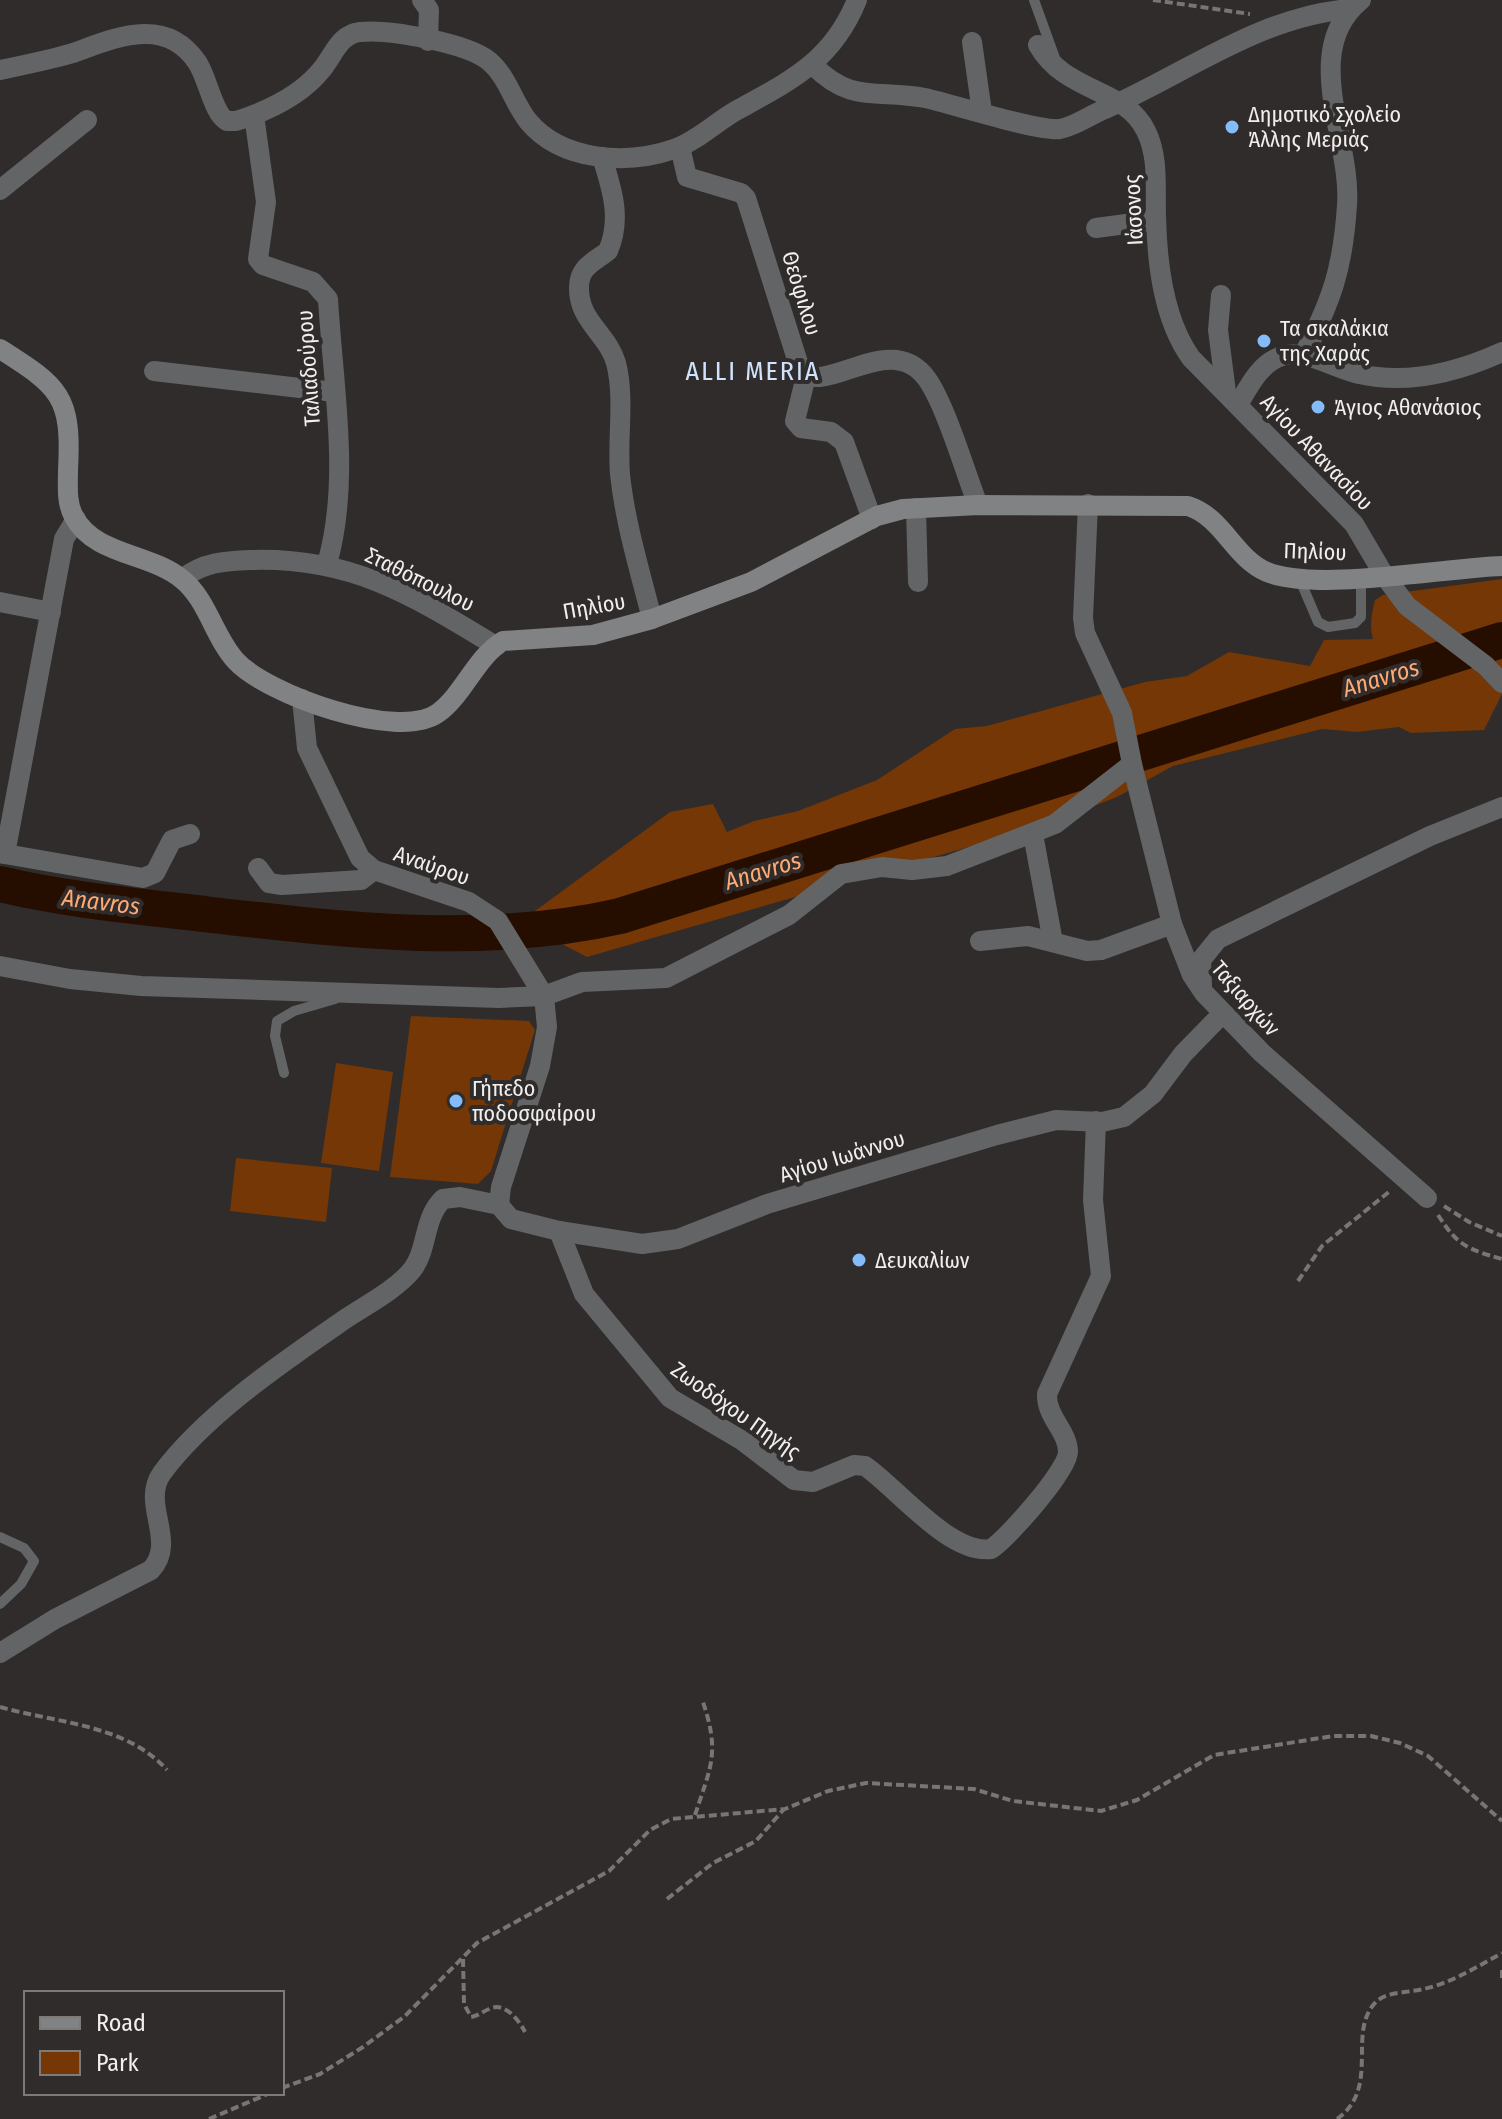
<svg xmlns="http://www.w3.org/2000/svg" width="1502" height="2119" font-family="'Fira Sans Condensed',sans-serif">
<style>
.green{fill:#743705}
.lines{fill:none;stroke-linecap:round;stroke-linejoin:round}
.river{stroke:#250d00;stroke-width:36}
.path{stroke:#787574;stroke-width:4;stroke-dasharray:8 4;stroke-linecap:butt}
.service{stroke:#636465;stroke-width:10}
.minor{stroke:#636465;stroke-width:20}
.secondary{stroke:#818284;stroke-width:20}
.poi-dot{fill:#84bbfb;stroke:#2f2c2b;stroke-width:3}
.labels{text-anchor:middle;stroke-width:8;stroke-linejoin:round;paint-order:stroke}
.poi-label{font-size:22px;fill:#f1efee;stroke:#2f2c2b;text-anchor:start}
.street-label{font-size:22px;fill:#f1efee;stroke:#2f2c2b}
.water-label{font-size:24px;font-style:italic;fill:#ffaa74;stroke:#2f2c2b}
.quarter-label{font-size:26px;letter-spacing:2px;fill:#cfe4fc;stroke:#2f2c2b}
</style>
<rect width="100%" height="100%" fill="#2f2c2b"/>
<g class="green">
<path d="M1502 579V694L1484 730 1411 733 1399 727 1357 732 1322 729 1173 766 1117 797 1048 824 587 957 520 922 670 812 713 804 727 832 754 821 798 811 877 780 955 729 987 726 1145 682 1187 676 1229 652 1310 666 1324 640 1373 639C1369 625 1372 613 1375 600L1383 595Z"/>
<polygon points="411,1016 529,1021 535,1030 491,1171 478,1184 390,1177"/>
<polygon points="336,1063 393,1072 379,1171 321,1163"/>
<polygon points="236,1158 332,1168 326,1222 230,1211"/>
</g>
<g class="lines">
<path class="river" d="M0 884C67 900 136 906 204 914 341 930 484 947 620 916L1502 640"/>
<g class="path">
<polyline points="1153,0 1250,14"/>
<polyline points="1444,1206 1469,1222 1502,1236"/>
<path d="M1438 1215C1458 1246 1467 1249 1502 1259"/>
<polyline points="1298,1281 1322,1246 1390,1191"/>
<path d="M0 1707C56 1723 126 1724 167 1770"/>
<path d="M695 1815C711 1766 720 1753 703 1702"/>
<polyline points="667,1899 713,1863 756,1841 784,1809"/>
<path d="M463 1959 464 2004 471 2017C478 2016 482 2012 489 2009 504 2001 519 2020 525 2032"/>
<polyline points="1502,1970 1502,1979"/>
<polyline points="282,2088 320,2074 363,2047 405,2016 477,1943 609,1871 650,1830 671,1819 785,1809 828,1791 866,1783 974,1789 1013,1801 1101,1811 1137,1800 1214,1755 1333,1736 1371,1736 1400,1743 1428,1756 1502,1821"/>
<polyline points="209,2119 270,2093"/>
<path d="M1337 2119C1382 2087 1345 2031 1377 2001 1386 1993 1400 1993 1412 1991 1445 1987 1473 1969 1502 1953"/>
</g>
<g class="service">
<polyline points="1034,0 1055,58"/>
<polyline points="1300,580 1318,622 1328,627 1355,623 1361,617 1361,577"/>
<polyline points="284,1073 275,1036 277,1021 294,1011 335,999"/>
<polyline points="0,1537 24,1548 34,1561 21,1584 0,1604"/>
</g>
<g class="minor">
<polyline points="422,0 429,10 428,41"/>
<polyline points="972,42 982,112"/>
<path d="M1038 45C1066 94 1125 87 1146 131 1159 157 1155 188 1156 216 1157 263 1163 319 1191 358L1354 524 1384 575 1407 606 1486 666 1502 683"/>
<path d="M813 65C851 104 877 89 925 98 953 104 1038 132 1060 129 1076 126 1090 115 1105 109 1185 74 1260 16 1350 9"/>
<path d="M0 70C24 65 49 60 73 53 115 38 165 15 197 62 208 78 213 114 227 121H236C268 111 302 95 323 68 334 54 340 34 360 32 389 29 467 43 489 61 508 77 513 102 528 121 562 162 628 165 674 149 698 141 719 119 741 108 794 79 833 59 857 0"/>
<path d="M254 115 266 202 258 259 263 265 313 282 328 299C333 386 351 480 327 564"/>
<path d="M680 147 687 177 741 193 746 198 801 372C829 395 891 329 927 379 946 406 965 472 978 505"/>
<path d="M602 157C612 189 622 219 608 251 594 262 579 267 579 287 578 321 608 334 616 363 625 397 617 439 620 474 625 523 640 571 652 619"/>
<polyline points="0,190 87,120"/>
<polyline points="1096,228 1156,220"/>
<polyline points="1221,295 1218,330 1226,392"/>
<path d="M1303 356C1332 300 1343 268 1347 205 1352 140 1299 50 1361 0"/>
<polyline points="154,371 334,392"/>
<polyline points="806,376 795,421 801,428 831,432 844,442 872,519"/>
<path d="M1238 405C1249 386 1260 363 1282 356 1306 349 1335 369 1359 374 1408 385 1458 372 1502 352"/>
<polyline points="916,508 918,582"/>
<path d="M182 579C203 562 225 561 251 560 352 557 412 595 496 646"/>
<polyline points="0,602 51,612"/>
<polyline points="302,699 307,748 360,858 374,870 469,902 498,921 544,996 547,1027 540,1066 501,1187 499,1205"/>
<polyline points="1132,764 1172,924 1192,975 1204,993 1262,1053 1427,1198"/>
<polyline points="1033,834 1053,942"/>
<polyline points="0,853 143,878 155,873 172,840 190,834"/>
<polyline points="5,854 64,539 76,519"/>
<polyline points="258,868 269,883 282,885 361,880 374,870"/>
<polyline points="980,941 1028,936 1087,951 1101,950 1172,924"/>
<polyline points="0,966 70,979 141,986 499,998 544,996 582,982 666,978 789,915 841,874 882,867 912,870 947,866 1055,824 1132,764 1122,713 1085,633 1083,618 1088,504"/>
<polyline points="1202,986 1201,960 1218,939 1430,836 1502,807"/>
<path d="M559 1231 584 1294 670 1398 743 1441 794 1480 813 1482 854 1465 865 1466C897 1488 950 1555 991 1549 1007 1539 1068 1470 1068 1452 1068 1431 1046 1417 1047 1394L1101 1276 1093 1200 1096 1121"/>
<path d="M0 1653 55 1619 151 1570C178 1541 140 1504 162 1473 204 1416 280 1364 338 1324 360 1308 394 1292 412 1270 428 1250 423 1218 443 1199L460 1197 499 1205 511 1219 559 1231 642 1244 678 1239 767 1204 997 1135 1056 1120 1102 1122 1124 1117 1153 1094 1183 1054 1222 1014"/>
</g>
<path class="secondary" d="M0 349C60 387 72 396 68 470 68 486 66 502 74 517 95 556 152 553 183 580 208 601 214 637 236 661 266 694 398 742 438 713 464 694 476 657 503 641L593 635 652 619 751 582 877 516 903 509 978 505 1188 506C1223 517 1234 558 1267 572 1316 592 1444 568 1502 566"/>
</g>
<g class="poi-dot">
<circle cx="1232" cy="127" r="8"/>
<circle cx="1264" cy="341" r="8"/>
<circle cx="1318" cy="407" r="8"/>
<circle cx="456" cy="1101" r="8"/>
<circle cx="859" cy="1260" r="8"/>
</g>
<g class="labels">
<g class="poi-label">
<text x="1248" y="122">Δημοτικό Σχολείο<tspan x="1248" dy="25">Άλλης Μεριάς</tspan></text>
<text x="1280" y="336">Τα σκαλάκια<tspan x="1280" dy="25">της Χαράς</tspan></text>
<text x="1334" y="415">Άγιος Αθανάσιος</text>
<text x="472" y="1096">Γήπεδο<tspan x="472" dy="25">ποδοσφαίρου</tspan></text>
<text x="875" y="1268">Δευκαλίων</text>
</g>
<g class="street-label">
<text transform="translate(1133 210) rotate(-93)" y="8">Ιάσονος</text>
<text transform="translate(802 293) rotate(73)" y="8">Θεόφιλου</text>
<text transform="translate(308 368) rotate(-94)" y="8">Ταλιαδούρου</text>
<text transform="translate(1317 452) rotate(46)" y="8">Αγίου Αθανασίου</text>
<text transform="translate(1315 551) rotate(2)" y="8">Πηλίου</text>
<text transform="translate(420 579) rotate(26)" y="8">Σταθόπουλου</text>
<text transform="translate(594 606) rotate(-10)" y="8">Πηλίου</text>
<text transform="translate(432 865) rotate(19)" y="8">Αναύρου</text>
<text transform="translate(1246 998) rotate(49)" y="8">Ταξιαρχών</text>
<text transform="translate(842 1156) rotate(-17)" y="8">Αγίου Ιωάννου</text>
<text transform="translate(736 1410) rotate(35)" y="8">Ζωοδόχου Πηγής</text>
</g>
<g class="water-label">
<text transform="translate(1381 678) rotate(-17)" y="8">Anavros</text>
<text transform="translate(763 871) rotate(-17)" y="8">Anavros</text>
<text transform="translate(101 902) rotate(7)" y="8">Anavros</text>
</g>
<g class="quarter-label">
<text x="753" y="380">ALLI MERIA</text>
</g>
</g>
<rect x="24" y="1991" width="260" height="104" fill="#2f2c2b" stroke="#7d7a79" stroke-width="2"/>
<rect x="40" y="2017" width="40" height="12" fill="#818284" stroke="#7d7a79" stroke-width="2"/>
<text x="96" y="2031" font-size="24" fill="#f1efee">Road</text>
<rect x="40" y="2051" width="40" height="24" fill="#743705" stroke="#7d7a79" stroke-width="2"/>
<text x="96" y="2071" font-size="24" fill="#f1efee">Park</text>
</svg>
